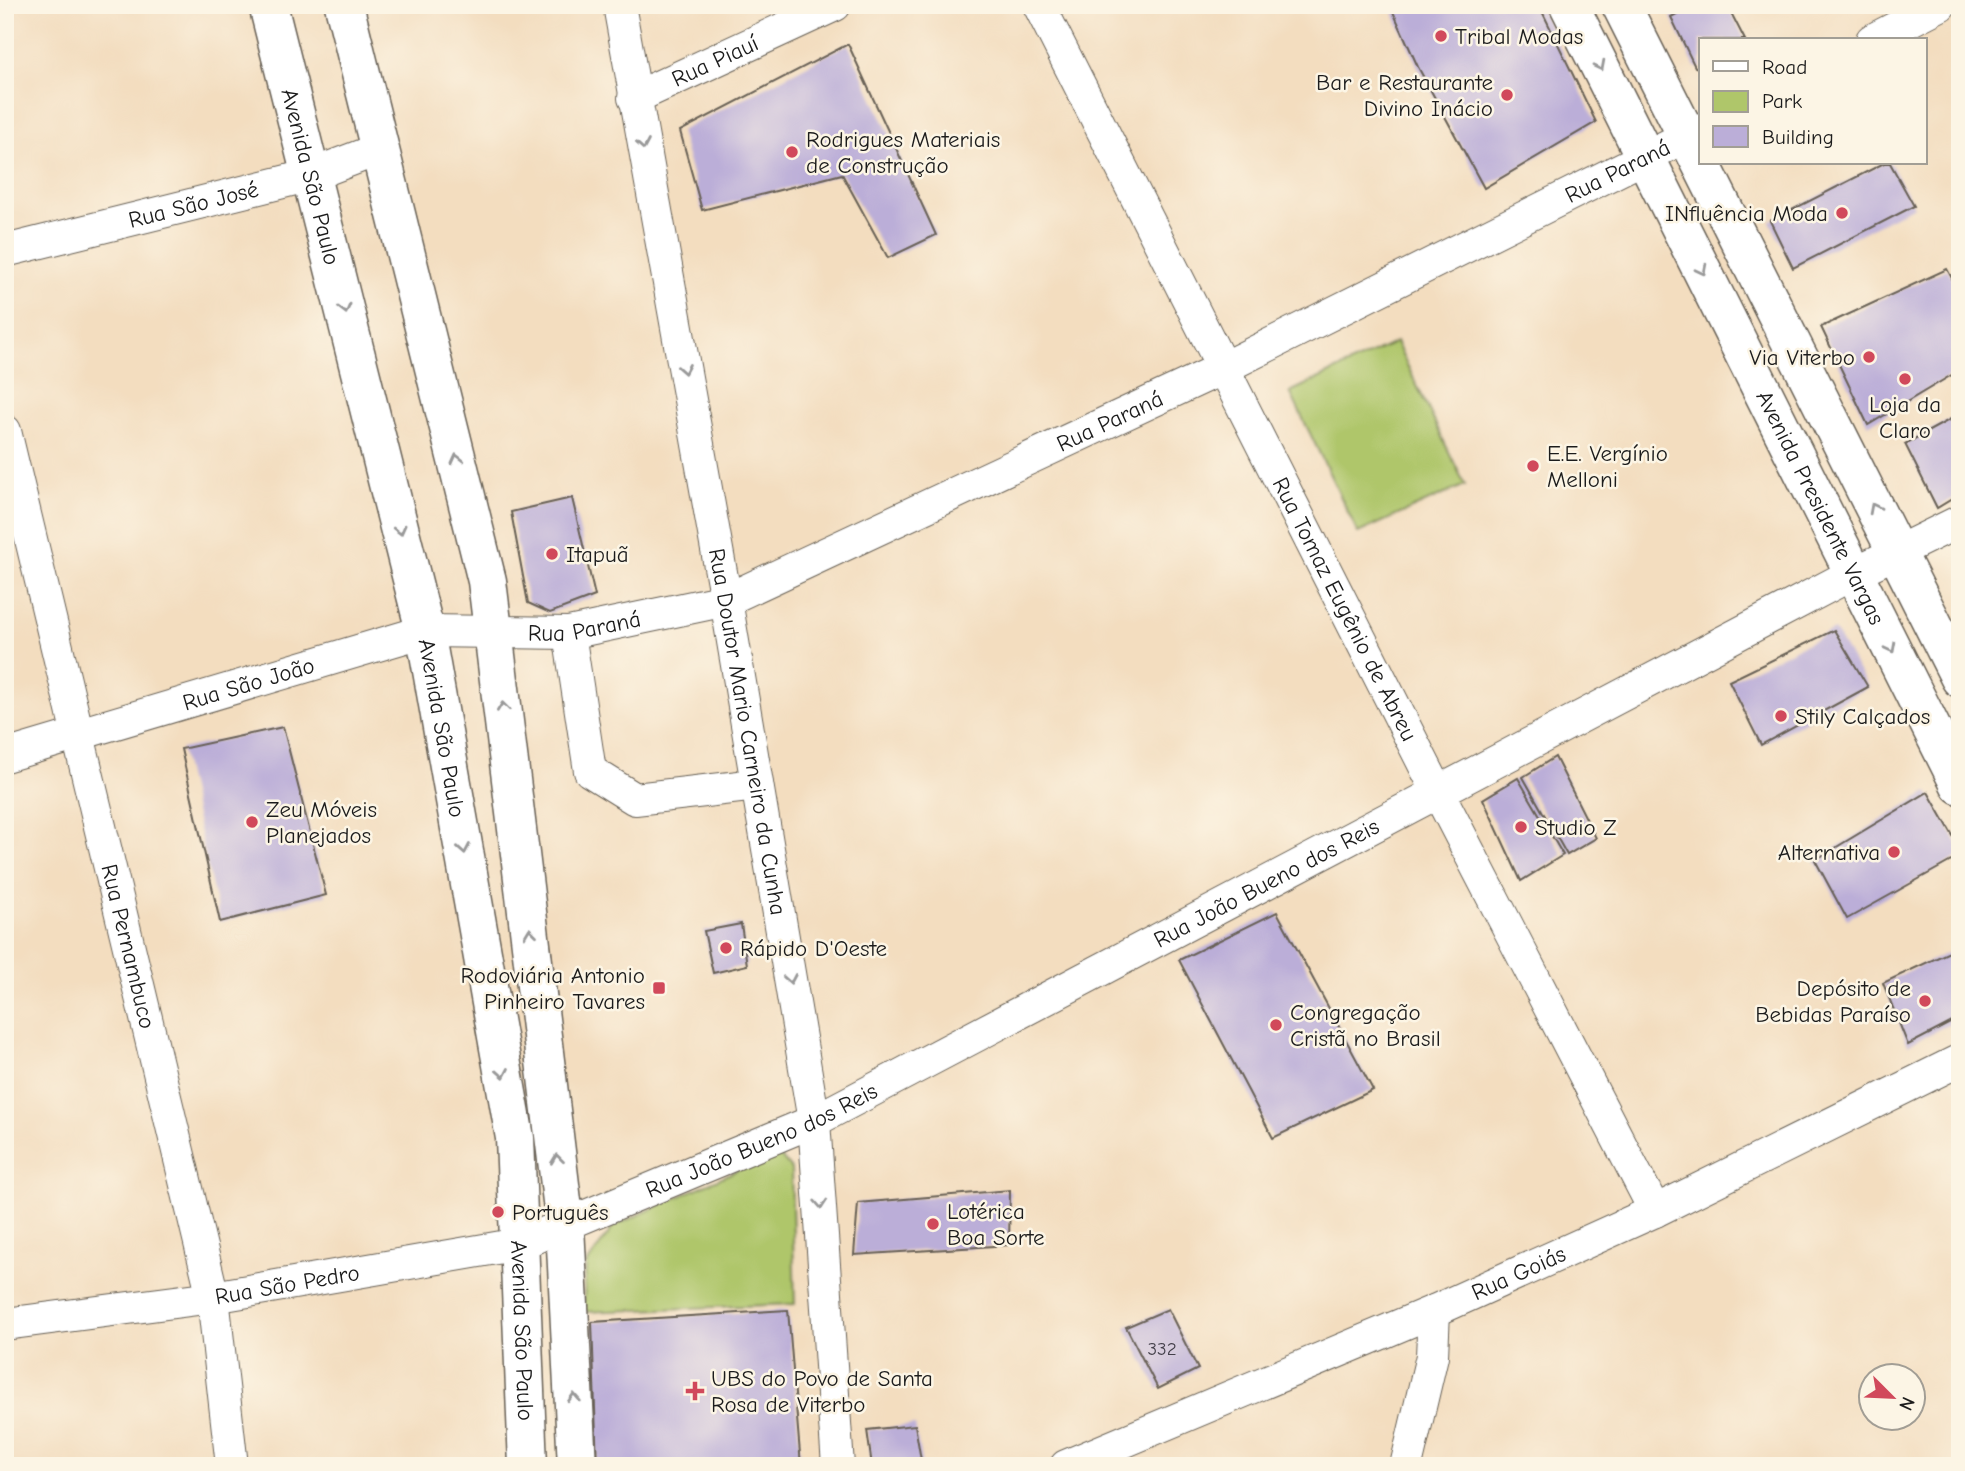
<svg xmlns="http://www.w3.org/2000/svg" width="1965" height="1471" font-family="'Comic Neue',sans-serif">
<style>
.green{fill:#afc66a;stroke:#667143;stroke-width:2}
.building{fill:#bbaed8}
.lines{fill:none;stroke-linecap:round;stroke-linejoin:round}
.minor-casing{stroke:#676055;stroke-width:34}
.secondary-casing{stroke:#676055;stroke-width:41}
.minor{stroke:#fff;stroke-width:32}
.secondary{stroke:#fff;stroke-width:38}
.oneway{stroke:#999}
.poi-dot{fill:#d1495b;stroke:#fcf5e5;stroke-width:2.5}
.labels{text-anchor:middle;stroke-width:5;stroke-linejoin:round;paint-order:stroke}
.number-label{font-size:19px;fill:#44404b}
.poi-label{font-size:23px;fill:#1c1c1c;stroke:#fcf5e5;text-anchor:start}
.street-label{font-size:23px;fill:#1c1c1c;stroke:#fcf5e5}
</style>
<rect width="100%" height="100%" fill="#fcf5e5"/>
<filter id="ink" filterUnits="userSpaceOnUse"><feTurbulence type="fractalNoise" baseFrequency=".0143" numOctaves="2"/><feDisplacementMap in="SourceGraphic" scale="14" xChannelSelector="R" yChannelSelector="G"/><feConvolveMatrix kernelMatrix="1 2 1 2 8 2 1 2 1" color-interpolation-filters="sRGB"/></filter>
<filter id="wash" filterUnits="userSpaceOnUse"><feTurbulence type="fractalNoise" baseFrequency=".00686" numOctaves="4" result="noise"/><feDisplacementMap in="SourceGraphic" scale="28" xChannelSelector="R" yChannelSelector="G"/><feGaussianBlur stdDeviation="1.57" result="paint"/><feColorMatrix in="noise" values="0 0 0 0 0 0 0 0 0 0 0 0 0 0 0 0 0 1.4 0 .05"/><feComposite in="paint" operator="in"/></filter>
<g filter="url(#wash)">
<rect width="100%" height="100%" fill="#f3ddbf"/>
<g class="green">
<polygon points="1396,342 1465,485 1358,533 1290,392"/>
<polygon points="777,1152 791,1169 795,1304 583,1312 586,1265 614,1226"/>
</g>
<g id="blocks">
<g class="building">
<polygon points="1390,5 1539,5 1596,122 1484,188 1418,67"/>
<polygon points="1693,5 1727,5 1745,40 1701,40 1701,69 1695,67 1671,17"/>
<polygon points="848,44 936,235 888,258 842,174 702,210 680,131"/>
<polygon points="1884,163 1890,163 1914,206 1793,268 1770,221"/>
<polygon points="1947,269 1960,293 1960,370 1868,425 1821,327"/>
<polygon points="1960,414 1960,494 1937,508 1905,444"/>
<polygon points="572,498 595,596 550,613 528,603 511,512"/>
<polygon points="1834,630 1868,687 1761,745 1729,681"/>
<polygon points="283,727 326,895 220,922 181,749"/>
<polygon points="1555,757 1596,838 1567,855 1523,777"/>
<polygon points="1518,778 1563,855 1521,881 1483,799"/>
<polygon points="1928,792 1960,848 1960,856 1847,919 1815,860"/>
<polygon points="1277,912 1373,1090 1273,1138 1179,960"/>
<polygon points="741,924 747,965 713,973 704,931"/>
<polygon points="1960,947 1960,1018 1908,1045 1883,983"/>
<polygon points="1010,1190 1009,1245 854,1255 858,1203"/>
<polygon points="1168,1309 1198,1369 1158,1389 1126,1327"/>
<polygon points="788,1310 801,1466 721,1466 744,1461 597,1466 592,1322"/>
<polygon points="915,1425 922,1466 872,1466 867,1430"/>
</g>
</g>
</g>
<g filter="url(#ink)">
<use href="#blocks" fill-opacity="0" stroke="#676055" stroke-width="2"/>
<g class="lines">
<defs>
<g id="minor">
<path id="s1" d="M619 5 726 600 814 1121 838 1466"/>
<path id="s2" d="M1039 5 1438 792 1655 1211"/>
<polyline points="1872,40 1940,5"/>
<path id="s3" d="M634 98 835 5"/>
<path id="s4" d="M5 251 311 175 379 149"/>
<path id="s5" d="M5 431 213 1297 232 1466"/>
<polyline points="569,633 590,771 635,799 757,785"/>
<path id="s6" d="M5 756 425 631 569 633 726 600 1223 368 1701 129"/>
<path id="s7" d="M5 1324 213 1297 519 1244 814 1121 1854 573 1960 521"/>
<path id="s8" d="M1066 1466 1434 1311 1655 1211 1960 1060"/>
<polyline points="1406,1466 1432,1356 1434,1311"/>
</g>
<g id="secondary">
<path id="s9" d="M268 5 425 631 515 1138 528 1466"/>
<polyline points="344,5 487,581 565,1226 577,1466"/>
<path id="s10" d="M1569 5 1960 785"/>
<polyline points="1621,5 1960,678"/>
</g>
</defs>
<use href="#minor" class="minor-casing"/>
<use href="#secondary" class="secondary-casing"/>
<use href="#minor" class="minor"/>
<use href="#secondary" class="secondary"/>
</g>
<defs><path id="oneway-chevron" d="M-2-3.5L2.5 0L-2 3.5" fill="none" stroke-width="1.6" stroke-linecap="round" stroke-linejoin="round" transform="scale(1.75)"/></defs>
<g class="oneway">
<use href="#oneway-chevron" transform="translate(1600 66) rotate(63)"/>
<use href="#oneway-chevron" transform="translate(643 145) rotate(80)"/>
<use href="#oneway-chevron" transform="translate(1702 270) rotate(63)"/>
<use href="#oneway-chevron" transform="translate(345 309) rotate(76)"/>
<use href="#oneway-chevron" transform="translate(684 369) rotate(80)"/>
<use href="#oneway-chevron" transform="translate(457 459) rotate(-104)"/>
<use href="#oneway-chevron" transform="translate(1874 508) rotate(-117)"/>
<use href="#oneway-chevron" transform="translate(400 530) rotate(76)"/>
<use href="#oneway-chevron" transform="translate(1891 648) rotate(63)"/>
<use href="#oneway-chevron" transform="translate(503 707) rotate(-97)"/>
<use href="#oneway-chevron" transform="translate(464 849) rotate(80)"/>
<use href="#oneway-chevron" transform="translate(530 933) rotate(-97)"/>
<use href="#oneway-chevron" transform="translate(790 979) rotate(80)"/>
<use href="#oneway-chevron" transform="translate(503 1073) rotate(80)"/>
<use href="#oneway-chevron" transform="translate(557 1159) rotate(-97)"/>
<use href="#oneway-chevron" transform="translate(821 1204) rotate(86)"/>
<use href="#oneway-chevron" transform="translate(574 1398) rotate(-93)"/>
</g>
</g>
<g class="poi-dot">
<circle cx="1441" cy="36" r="7"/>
<circle cx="1507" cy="95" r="7"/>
<circle cx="792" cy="152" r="7"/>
<circle cx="1842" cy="213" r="7"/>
<circle cx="1869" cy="357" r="7"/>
<circle cx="1905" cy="379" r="7"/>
<circle cx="1533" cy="466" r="7"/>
<circle cx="552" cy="554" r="7"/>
<circle cx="1781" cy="716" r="7"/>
<circle cx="252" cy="822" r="7"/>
<circle cx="1521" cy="827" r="7"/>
<circle cx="1894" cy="852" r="7"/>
<circle cx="726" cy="948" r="7"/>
<rect x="652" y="981" width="14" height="14" rx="3.5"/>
<circle cx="1925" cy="1001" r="7"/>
<circle cx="1276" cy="1025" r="7"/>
<circle cx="498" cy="1212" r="7"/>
<circle cx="933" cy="1224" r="7"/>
<path d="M691.5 1380.5h7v7h7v7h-7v7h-7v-7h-7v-7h7z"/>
</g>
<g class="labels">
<g class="number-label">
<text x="1162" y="1355">332</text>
</g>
<g class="poi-label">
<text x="1455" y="44">Tribal Modas</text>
<text x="1493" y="90" text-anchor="end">Bar e Restaurante<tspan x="1493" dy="26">Divino Inácio</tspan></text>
<text x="806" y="147">Rodrigues Materiais<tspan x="806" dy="26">de Construção</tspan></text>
<text x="1828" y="221" text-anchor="end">INfluência Moda</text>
<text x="1855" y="365" text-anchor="end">Via Viterbo</text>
<text x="1905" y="412" text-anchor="middle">Loja da<tspan x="1905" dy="26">Claro</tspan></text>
<text x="1547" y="461">E.E. Vergínio<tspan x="1547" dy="26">Melloni</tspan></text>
<text x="566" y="562">Itapuã</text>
<text x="1795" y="724">Stily Calçados</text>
<text x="266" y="817">Zeu Móveis<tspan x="266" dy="26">Planejados</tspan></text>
<text x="1535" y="835">Studio Z</text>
<text x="1880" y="860" text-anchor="end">Alternativa</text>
<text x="740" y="956">Rápido D'Oeste</text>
<text x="645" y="983" text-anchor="end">Rodoviária Antonio<tspan x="645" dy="26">Pinheiro Tavares</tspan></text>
<text x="1911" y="996" text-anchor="end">Depósito de<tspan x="1911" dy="26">Bebidas Paraíso</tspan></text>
<text x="1290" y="1020">Congregação<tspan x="1290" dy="26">Cristã no Brasil</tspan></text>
<text x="947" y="1219">Lotérica<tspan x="947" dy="26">Boa Sorte</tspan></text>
<text x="512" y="1220">Português</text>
<text x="711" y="1386">UBS do Povo de Santa<tspan x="711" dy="26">Rosa de Viterbo</tspan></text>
</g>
<g class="street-label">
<text dy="8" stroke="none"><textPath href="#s3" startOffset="89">Rua Piauí</textPath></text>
<text dy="8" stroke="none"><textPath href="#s6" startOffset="1732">Rua Paraná</textPath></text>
<text dy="8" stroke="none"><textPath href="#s9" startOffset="177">Avenida São Paulo</textPath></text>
<text dy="8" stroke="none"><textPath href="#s4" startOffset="194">Rua São José</textPath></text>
<text dy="8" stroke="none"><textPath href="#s6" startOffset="1166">Rua Paraná</textPath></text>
<text dy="8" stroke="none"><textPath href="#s10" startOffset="562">Avenida Presidente Vargas</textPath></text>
<text dy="8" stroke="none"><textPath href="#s2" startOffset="677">Rua Tomaz Eugênio de Abreu</textPath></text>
<text dy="8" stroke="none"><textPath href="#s6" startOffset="598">Rua Paraná</textPath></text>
<text dy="8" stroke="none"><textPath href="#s6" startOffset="254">Rua São João</textPath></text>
<text dy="8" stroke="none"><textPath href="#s9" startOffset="744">Avenida São Paulo</textPath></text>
<text dy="8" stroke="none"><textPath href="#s1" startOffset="738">Rua Doutor Mario Carneiro da Cunha</textPath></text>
<text dy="8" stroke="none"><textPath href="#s7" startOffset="1351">Rua João Bueno dos Reis</textPath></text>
<text dy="8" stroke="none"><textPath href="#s5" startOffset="530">Rua Pernambuco</textPath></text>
<text dy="8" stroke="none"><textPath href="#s7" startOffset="784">Rua João Bueno dos Reis</textPath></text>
<text dy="8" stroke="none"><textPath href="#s8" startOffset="492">Rua Goiás</textPath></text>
<text dy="8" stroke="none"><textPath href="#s7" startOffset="285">Rua São Pedro</textPath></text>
<text dy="8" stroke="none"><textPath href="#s9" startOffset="1353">Avenida São Paulo</textPath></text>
</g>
</g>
<rect width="1965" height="1471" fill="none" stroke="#fcf5e5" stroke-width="28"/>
<rect x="1699" y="38" width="228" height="126" fill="#fcf5e5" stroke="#a29e95" stroke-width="2"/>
<rect x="1713" y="61" width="35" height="10" fill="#ffffff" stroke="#a29e95" stroke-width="2"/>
<text x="1762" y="74" font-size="21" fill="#1c1c1c">Road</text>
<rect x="1713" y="91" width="35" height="21" fill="#afc66a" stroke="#a29e95" stroke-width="2"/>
<text x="1762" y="108" font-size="21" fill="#1c1c1c">Park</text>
<rect x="1713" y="126" width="35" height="21" fill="#bbaed8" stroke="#a29e95" stroke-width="2"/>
<text x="1762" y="144" font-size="21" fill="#1c1c1c">Building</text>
<g transform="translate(1892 1397) rotate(114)"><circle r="33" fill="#fcf5e5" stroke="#a29e95" stroke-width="2"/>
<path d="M0-5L12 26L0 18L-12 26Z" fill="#d1495b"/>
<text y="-10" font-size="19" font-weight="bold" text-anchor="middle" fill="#1c1c1c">N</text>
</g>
</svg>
